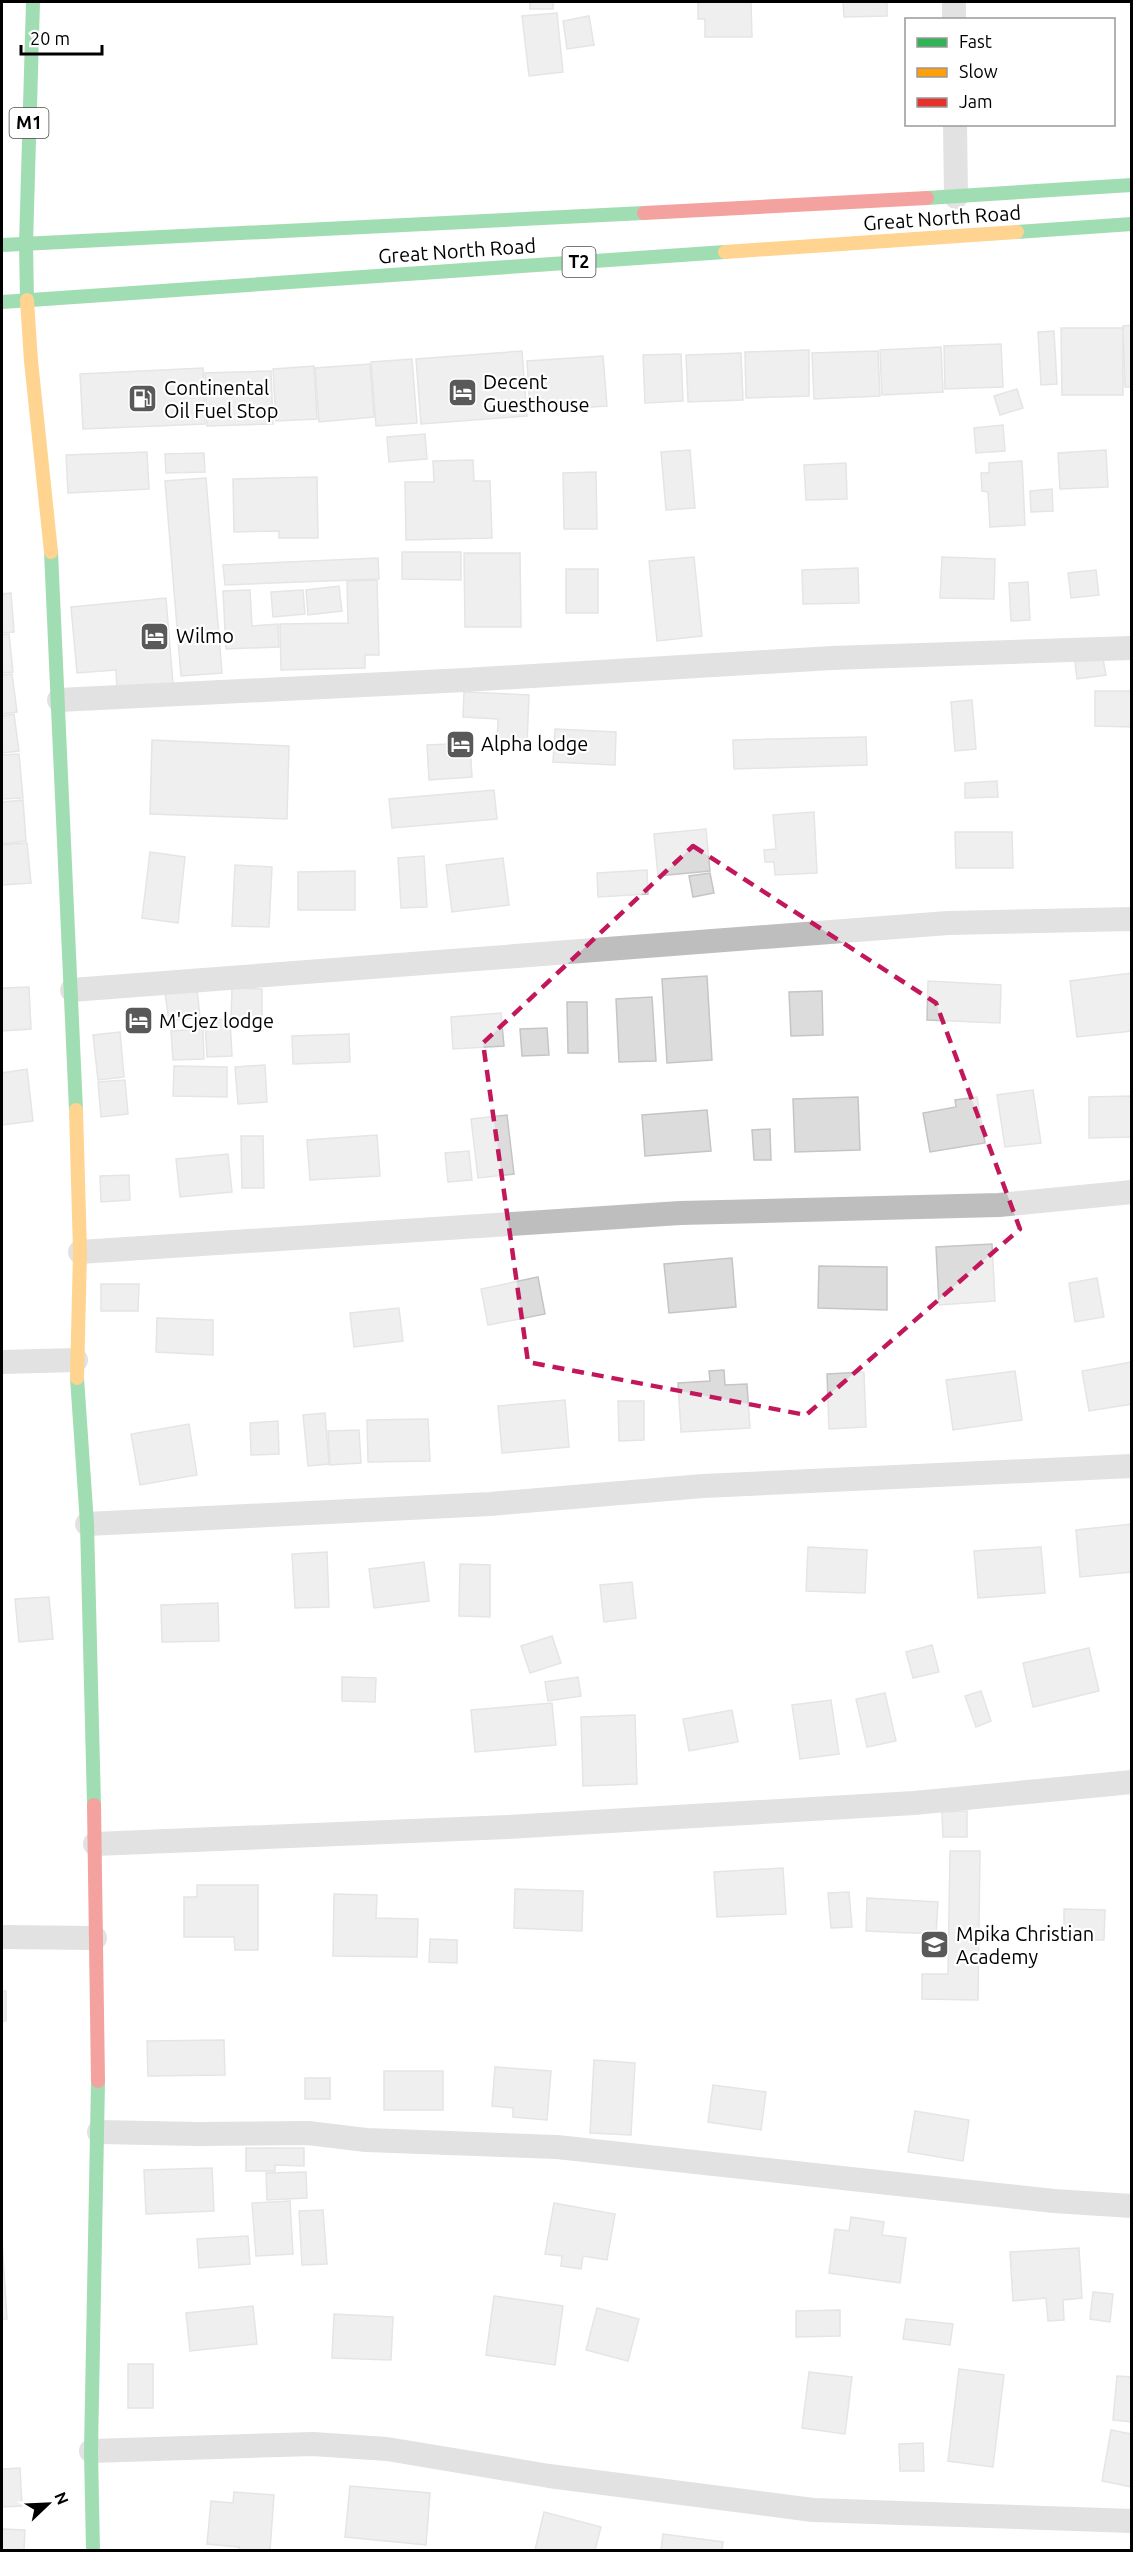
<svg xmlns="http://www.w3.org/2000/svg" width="1133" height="2552" font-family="Ubuntu,sans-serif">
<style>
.building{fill:#dcdcdc;stroke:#c5c5c5;stroke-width:1.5}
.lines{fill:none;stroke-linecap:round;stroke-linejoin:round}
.street{stroke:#bebebe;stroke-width:24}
.fast{stroke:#30b455;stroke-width:14}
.slow{stroke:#ff9f0a;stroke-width:14}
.jam{stroke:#e5322d;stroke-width:14}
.marked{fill:none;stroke:#c2185b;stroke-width:4.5;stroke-dasharray:12 8;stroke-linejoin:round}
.labels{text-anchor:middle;stroke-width:4.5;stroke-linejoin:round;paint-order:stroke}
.shield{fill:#fff;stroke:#4c4c4c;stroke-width:1.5}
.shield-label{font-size:18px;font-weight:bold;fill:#000}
.street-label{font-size:20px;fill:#000;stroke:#fff}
.poi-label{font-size:20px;fill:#000;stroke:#fff;text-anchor:start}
</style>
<rect width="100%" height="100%" fill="#fff"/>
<g class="building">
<rect x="530" y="2" width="23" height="7"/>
<polygon points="698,2 751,2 752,37 705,37 705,19 698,19"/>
<polygon points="843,2 887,2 887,16 844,17"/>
<polygon points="557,13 563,72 529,76 522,16"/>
<polygon points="589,16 594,45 567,49 563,21"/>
<polygon points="1132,325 1132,387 1125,387 1123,326"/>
<polygon points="1061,328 1123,328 1123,395 1062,395"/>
<polygon points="1054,331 1057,384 1041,385 1038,332"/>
<polygon points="1001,344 1003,387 945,389 944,346"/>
<polygon points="941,347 943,392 882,395 880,350"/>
<polygon points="809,350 809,396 746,398 745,352"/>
<polygon points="522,351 527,416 421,424 416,359"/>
<polygon points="878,351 880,396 814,399 812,353"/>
<polygon points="741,353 743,400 688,402 686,355"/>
<polygon points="681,354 683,401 645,403 643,355"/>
<polygon points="603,356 607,406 530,411 527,361"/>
<polygon points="412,359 417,423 376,426 371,362"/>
<polygon points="370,364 374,417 319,422 315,368"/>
<polygon points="314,366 317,419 276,421 273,369"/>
<polygon points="203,368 205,424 83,429 80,374"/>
<polygon points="271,371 273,424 207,426 205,373"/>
<polygon points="1017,389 1023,408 1000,415 994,396"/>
<polygon points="1003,425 1005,451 976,453 974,428"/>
<polygon points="425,434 427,459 389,462 387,437"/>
<polygon points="690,450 695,508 666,510 661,452"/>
<polygon points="1106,450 1108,487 1060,489 1058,453"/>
<polygon points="147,452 149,489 68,493 66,455"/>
<polygon points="204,453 205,472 166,473 165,454"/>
<polygon points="473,460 474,481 490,481 492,538 406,540 405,482 434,482 433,461"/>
<polygon points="1022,461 1025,525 990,527 988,492 982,491 981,473 989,473 989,463"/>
<polygon points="846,463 847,499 806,500 804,465"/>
<polygon points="596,472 597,529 564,529 563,473"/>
<polygon points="317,477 318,538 279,538 279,531 234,532 233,479"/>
<polygon points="206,478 222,673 181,676 165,481"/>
<polygon points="1052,489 1053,511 1031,512 1030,491"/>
<polygon points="402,552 461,552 461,580 402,579"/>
<polygon points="464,553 520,553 521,627 465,627"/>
<polygon points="694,557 702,636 657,641 649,561"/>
<polygon points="942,557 995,559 994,599 940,598"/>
<polygon points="378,558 379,579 225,585 223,565"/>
<polygon points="858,568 859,603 803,604 802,570"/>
<rect x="566" y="569" width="32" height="44"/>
<polygon points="1096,570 1099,595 1071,598 1068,573"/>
<polygon points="377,580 379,655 365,655 365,668 281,670 280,624 348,623 347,581"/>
<polygon points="1028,582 1030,620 1011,621 1009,583"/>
<polygon points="339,586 342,611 308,615 306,590"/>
<polygon points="250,590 252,626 278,624 279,647 226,649 223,591"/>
<polygon points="303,590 305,614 273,617 271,592"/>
<polygon points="11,593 14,632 2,633 2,594"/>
<polygon points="166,598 173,684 117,689 116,670 77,673 71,607"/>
<polygon points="9,634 13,672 2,673 2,635"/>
<polygon points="1103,659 1106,675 1077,679 1075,662"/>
<polygon points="12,674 17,712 2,714 2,675"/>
<polygon points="1095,691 1132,691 1132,727 1095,726"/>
<polygon points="464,692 529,695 527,743 497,742 498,719 463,717"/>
<polygon points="972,700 976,749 955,751 951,702"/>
<polygon points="14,714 19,751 2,753 2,716"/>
<polygon points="555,729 616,732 615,765 553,762"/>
<polygon points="866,737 867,765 734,769 733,740"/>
<polygon points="152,740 289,746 287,819 150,814"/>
<polygon points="470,743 472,777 429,780 427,745"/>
<polygon points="19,754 23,798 2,799 2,755"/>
<polygon points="997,781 998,797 965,798 965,783"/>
<polygon points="494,790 497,819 392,828 389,799"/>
<polygon points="23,800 26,841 2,844 2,802"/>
<polygon points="814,812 817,873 775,875 774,862 765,862 764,850 776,849 773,815"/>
<polygon points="706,829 710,871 658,876 654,834"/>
<polygon points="955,832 1012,832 1013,868 956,868"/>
<polygon points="27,843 31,883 2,885 2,845"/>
<polygon points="150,852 185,857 178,923 142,918"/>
<polygon points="424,856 427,907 401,908 398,858"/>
<polygon points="503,858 509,905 452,912 446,865"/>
<polygon points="235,865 272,867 269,927 232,926"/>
<polygon points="647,870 648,894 598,897 597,873"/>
<polygon points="355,871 355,910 298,910 298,872"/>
<polygon points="710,873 714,893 693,897 689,876"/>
<polygon points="1131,973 1132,1031 1077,1037 1070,981"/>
<polygon points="707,976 712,1060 667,1063 662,979"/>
<polygon points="928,981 1001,985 1000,1023 927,1020"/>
<polygon points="29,987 31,1029 2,1031 2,988"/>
<polygon points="232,988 262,989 262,1020 231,1018"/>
<polygon points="197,989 200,1017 169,1021 165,993"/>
<polygon points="822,991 823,1035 791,1036 789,992"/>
<polygon points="652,997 656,1061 619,1062 616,999"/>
<polygon points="567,1002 587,1002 588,1053 568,1053"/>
<polygon points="501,1013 504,1046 453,1049 451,1017"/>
<polygon points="230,1019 232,1056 207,1057 205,1020"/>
<polygon points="547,1028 549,1055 522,1056 520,1029"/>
<polygon points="203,1029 204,1059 173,1060 171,1031"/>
<polygon points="120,1032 124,1077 98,1080 93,1035"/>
<polygon points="349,1034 350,1062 293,1064 292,1036"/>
<polygon points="265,1065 267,1102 238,1104 235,1067"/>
<polygon points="174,1066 227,1067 227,1097 173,1096"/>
<polygon points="27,1069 33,1121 2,1125 2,1073"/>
<polygon points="125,1080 128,1114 101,1117 98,1082"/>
<polygon points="1033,1090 1041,1143 1005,1147 997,1095"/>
<polygon points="1132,1096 1132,1137 1089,1138 1089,1097"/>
<polygon points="858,1097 860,1150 795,1152 793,1099"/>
<polygon points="977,1097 985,1143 930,1152 923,1113 956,1107 955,1100"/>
<polygon points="707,1110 711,1151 645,1156 642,1115"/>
<polygon points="507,1115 514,1174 478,1178 471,1119"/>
<polygon points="770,1129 771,1160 754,1160 752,1130"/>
<polygon points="377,1135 380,1176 310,1180 307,1140"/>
<polygon points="241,1136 263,1136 264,1188 242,1188"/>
<polygon points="469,1151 472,1180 448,1182 445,1153"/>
<polygon points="228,1154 232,1192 180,1197 176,1159"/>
<polygon points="129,1175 130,1200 101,1202 100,1176"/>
<polygon points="992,1244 995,1301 939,1305 936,1247"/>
<polygon points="732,1258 736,1307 669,1313 664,1264"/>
<polygon points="819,1266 887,1267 887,1310 818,1308"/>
<polygon points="538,1277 545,1314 488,1325 481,1289"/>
<polygon points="1097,1278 1104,1317 1075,1322 1069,1283"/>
<polygon points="101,1284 139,1284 138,1311 101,1311"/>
<polygon points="399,1308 403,1341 354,1347 350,1313"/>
<polygon points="157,1318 213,1320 213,1355 156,1352"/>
<polygon points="1132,1362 1132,1404 1089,1411 1082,1371"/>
<polygon points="724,1370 725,1385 747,1384 750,1428 681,1432 678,1383 710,1381 709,1371"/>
<polygon points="1015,1371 1022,1420 953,1430 946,1380"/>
<polygon points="864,1372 866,1427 829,1429 827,1374"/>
<polygon points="565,1400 569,1447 502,1453 498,1406"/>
<polygon points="618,1401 644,1401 644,1440 619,1441"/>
<polygon points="325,1413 329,1464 308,1466 303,1415"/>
<polygon points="428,1419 430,1461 368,1462 367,1420"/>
<polygon points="278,1421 279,1454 251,1455 250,1423"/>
<polygon points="189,1424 197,1475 140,1485 131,1434"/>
<polygon points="359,1430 361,1463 330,1465 328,1431"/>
<polygon points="1132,1524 1132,1572 1080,1577 1076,1530"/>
<polygon points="808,1547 867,1550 865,1593 806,1591"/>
<polygon points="1041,1547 1045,1593 978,1598 974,1551"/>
<polygon points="327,1552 329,1607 295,1608 292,1554"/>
<polygon points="424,1562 429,1601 374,1608 369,1569"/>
<polygon points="460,1564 490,1565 490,1617 459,1616"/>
<polygon points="632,1582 636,1618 604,1622 600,1585"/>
<polygon points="49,1597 53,1639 19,1642 15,1599"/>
<polygon points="218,1603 219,1641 162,1642 161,1605"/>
<polygon points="552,1636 561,1663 530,1673 521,1646"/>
<polygon points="932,1645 939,1672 913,1678 906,1652"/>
<polygon points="1089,1648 1099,1691 1033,1707 1023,1663"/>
<polygon points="342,1677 376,1678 375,1702 342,1701"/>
<polygon points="578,1677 581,1696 548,1701 545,1682"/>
<polygon points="981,1691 991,1721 976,1727 965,1696"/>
<polygon points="885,1693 896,1741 867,1747 856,1699"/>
<polygon points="831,1700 839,1754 800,1759 792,1705"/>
<polygon points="552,1703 556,1745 475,1752 471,1710"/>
<polygon points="732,1710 738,1742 689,1751 683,1719"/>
<polygon points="635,1715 637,1784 583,1786 581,1717"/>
<polygon points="967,1811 967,1837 943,1837 942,1812"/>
<polygon points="950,1851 980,1851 978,2000 922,1999 922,1974 948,1974"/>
<polygon points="783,1868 786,1914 717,1917 714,1872"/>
<polygon points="197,1885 258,1885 258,1950 235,1950 234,1937 184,1937 184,1897 197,1897"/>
<polygon points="515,1889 583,1891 582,1931 514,1928"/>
<polygon points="849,1892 852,1927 831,1928 828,1893"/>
<polygon points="334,1894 377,1895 376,1918 418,1919 417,1957 333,1956"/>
<polygon points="867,1898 938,1902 936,1934 866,1931"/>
<polygon points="1064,1909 1105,1910 1104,1940 1064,1940"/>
<polygon points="430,1939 457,1940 457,1963 429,1962"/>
<rect x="2" y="1991" width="4" height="30"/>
<polygon points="224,2040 225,2075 148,2076 147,2041"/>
<polygon points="594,2060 635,2063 631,2135 590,2133"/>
<polygon points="495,2067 551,2071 547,2120 513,2117 513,2108 492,2106"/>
<rect x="384" y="2071" width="59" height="39"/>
<rect x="305" y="2078" width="25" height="21"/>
<polygon points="713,2085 766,2092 761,2130 708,2122"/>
<polygon points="915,2111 969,2120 963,2161 908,2152"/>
<polygon points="246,2148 304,2148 304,2166 275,2165 275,2171 246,2171"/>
<polygon points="212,2168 214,2211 146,2214 144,2170"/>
<polygon points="306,2172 307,2198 267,2200 266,2173"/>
<polygon points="290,2201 293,2254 256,2256 252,2203"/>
<polygon points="554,2203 615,2214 607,2260 583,2256 581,2269 561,2266 562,2256 545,2254"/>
<polygon points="323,2210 327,2264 302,2265 299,2211"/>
<polygon points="851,2217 884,2222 882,2235 906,2238 900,2283 829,2273 835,2229 849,2231"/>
<polygon points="248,2236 250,2264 199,2268 197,2239"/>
<polygon points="2,2240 7,2319 2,2319"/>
<polygon points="1079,2248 1082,2298 1063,2300 1064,2320 1048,2321 1046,2298 1013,2301 1010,2252"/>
<polygon points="1093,2292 1113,2294 1110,2322 1090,2319"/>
<polygon points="494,2296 563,2306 555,2365 486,2355"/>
<polygon points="253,2306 257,2344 190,2351 186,2313"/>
<polygon points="597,2308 639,2319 628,2361 586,2350"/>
<polygon points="840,2310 840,2336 796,2337 796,2311"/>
<polygon points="334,2314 393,2317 391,2360 332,2358"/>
<polygon points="906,2319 953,2324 950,2345 903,2339"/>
<rect x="128" y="2364" width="25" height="44"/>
<polygon points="959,2369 1004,2375 993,2467 948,2461"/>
<polygon points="809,2372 852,2377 845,2434 802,2428"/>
<polygon points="1117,2376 1132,2377 1132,2422 1113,2420"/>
<polygon points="1111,2430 1132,2434 1132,2487 1102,2481"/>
<polygon points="923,2443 924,2471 900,2471 899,2444"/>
<polygon points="20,2468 22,2506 2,2507 2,2469"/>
<polygon points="350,2486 430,2493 426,2545 345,2537"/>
<polygon points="234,2492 274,2495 270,2550 239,2550 239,2547 207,2544 211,2501 233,2503"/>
<polygon points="544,2512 601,2527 595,2550 535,2550"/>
<polygon points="2,2529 25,2530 24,2550 2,2550"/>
<polygon points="663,2534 723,2542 722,2550 661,2550"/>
</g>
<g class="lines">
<g class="street">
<polyline points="954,2 954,20"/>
<polyline points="955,124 956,197"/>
<polyline points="59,700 465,680 832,658 1132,648"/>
<polyline points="72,990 948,923 1132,919"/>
<polyline points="80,1252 680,1213 999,1205 1132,1192"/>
<polyline points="2,1362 76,1360"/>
<polyline points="87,1524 490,1504 703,1486 1132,1466"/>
<polyline points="95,1844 508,1827 914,1803 1132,1782"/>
<polyline points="2,1937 95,1938"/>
<polyline points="99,2132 198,2134 308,2133 366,2140 557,2147 1054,2201 1132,2206"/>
<polyline points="91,2451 313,2444 387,2449 549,2476 813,2510 1132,2521"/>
</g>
<g class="fast">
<polyline points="927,198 1132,185"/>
<polyline points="1017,232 1132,224"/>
<polyline points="2,245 644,213"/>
<polyline points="27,300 26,244 33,2"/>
<polyline points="2,302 725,252"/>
<polyline points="51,552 76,1110"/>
<polyline points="77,1378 87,1524 94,1805"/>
<polyline points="93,2550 91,2451 98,2081"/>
</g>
<g class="slow">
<polyline points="725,252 1017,232"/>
<polyline points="27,300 31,361 51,552"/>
<polyline points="76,1110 80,1252 77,1378"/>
</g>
<g class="jam">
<polyline points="644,213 927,198"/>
<polyline points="94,1805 98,2081"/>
</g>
</g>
<path d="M0 0H1133V2552H0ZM693 846 936 1003 1020 1229 806 1415 528 1362 483 1043Z" fill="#fff" fill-opacity=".55" fill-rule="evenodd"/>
<path class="marked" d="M693 846 936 1003 1020 1229 806 1415 528 1362 483 1043Z"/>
<defs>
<symbol id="hotel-square" viewBox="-11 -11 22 22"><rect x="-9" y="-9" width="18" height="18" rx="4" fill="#595959" stroke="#fff"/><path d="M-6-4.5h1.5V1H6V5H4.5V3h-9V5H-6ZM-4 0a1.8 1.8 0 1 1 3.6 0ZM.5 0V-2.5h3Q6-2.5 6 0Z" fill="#fff"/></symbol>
<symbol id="fuel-square" viewBox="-11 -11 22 22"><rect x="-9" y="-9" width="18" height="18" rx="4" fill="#595959" stroke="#fff"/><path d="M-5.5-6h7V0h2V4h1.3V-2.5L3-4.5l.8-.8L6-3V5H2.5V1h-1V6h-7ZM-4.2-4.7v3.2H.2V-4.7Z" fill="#fff"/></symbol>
<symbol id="school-square" viewBox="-11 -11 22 22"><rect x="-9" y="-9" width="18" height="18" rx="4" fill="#595959" stroke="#fff"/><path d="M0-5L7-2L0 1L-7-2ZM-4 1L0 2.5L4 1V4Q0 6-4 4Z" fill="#fff"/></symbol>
</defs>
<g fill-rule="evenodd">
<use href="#hotel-square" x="446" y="376" width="33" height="33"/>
<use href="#fuel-square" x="126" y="382" width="33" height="33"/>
<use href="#hotel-square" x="138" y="620" width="33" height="33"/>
<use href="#hotel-square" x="444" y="728" width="33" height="33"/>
<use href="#hotel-square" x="122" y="1004" width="33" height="33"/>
<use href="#school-square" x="918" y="1928" width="33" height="33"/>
</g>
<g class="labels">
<g class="shield">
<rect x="9.5" y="108" width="39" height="30" rx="4.5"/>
<rect x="562.5" y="247" width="33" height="30" rx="4.5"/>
</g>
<g class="shield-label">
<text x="29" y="129">M1</text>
<text x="579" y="268">T2</text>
</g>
<g class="street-label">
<text transform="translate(942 218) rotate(-4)" y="7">Great North Road</text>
<text transform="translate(457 251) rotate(-4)" y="7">Great North Road</text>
</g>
<g class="poi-label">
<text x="483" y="389">Decent<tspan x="483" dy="23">Guesthouse</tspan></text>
<text x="164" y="395">Continental<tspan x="164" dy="23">Oil Fuel Stop</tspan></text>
<text x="176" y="643">Wilmo</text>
<text x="481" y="751">Alpha lodge</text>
<text x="159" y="1028">M'Cjez lodge</text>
<text x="956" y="1941">Mpika Christian<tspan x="956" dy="23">Academy</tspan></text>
</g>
</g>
<rect width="1133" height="2552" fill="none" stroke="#000000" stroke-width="6"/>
<rect x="905" y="18" width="210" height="108" fill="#ffffff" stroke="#999999" stroke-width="1.5"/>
<rect x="917" y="38" width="30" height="9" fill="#30b455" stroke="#999999" stroke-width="1.5"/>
<text x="959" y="48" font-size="18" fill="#000000">Fast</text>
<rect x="917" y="68" width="30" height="9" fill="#ff9f0a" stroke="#999999" stroke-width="1.5"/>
<text x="959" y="78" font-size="18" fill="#000000">Slow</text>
<rect x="917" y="98" width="30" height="9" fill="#e5322d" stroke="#999999" stroke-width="1.5"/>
<text x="959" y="108" font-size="18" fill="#000000">Jam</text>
<g transform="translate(48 2504) rotate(67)" stroke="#ffffff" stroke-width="4.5" paint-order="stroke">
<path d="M0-4.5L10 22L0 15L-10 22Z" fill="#000000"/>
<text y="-9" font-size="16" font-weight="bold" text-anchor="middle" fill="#000000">N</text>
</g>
<path d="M21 45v9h81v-9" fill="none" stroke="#000000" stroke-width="3"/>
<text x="30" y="45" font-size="18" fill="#000000" stroke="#ffffff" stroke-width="4.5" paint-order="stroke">20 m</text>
</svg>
